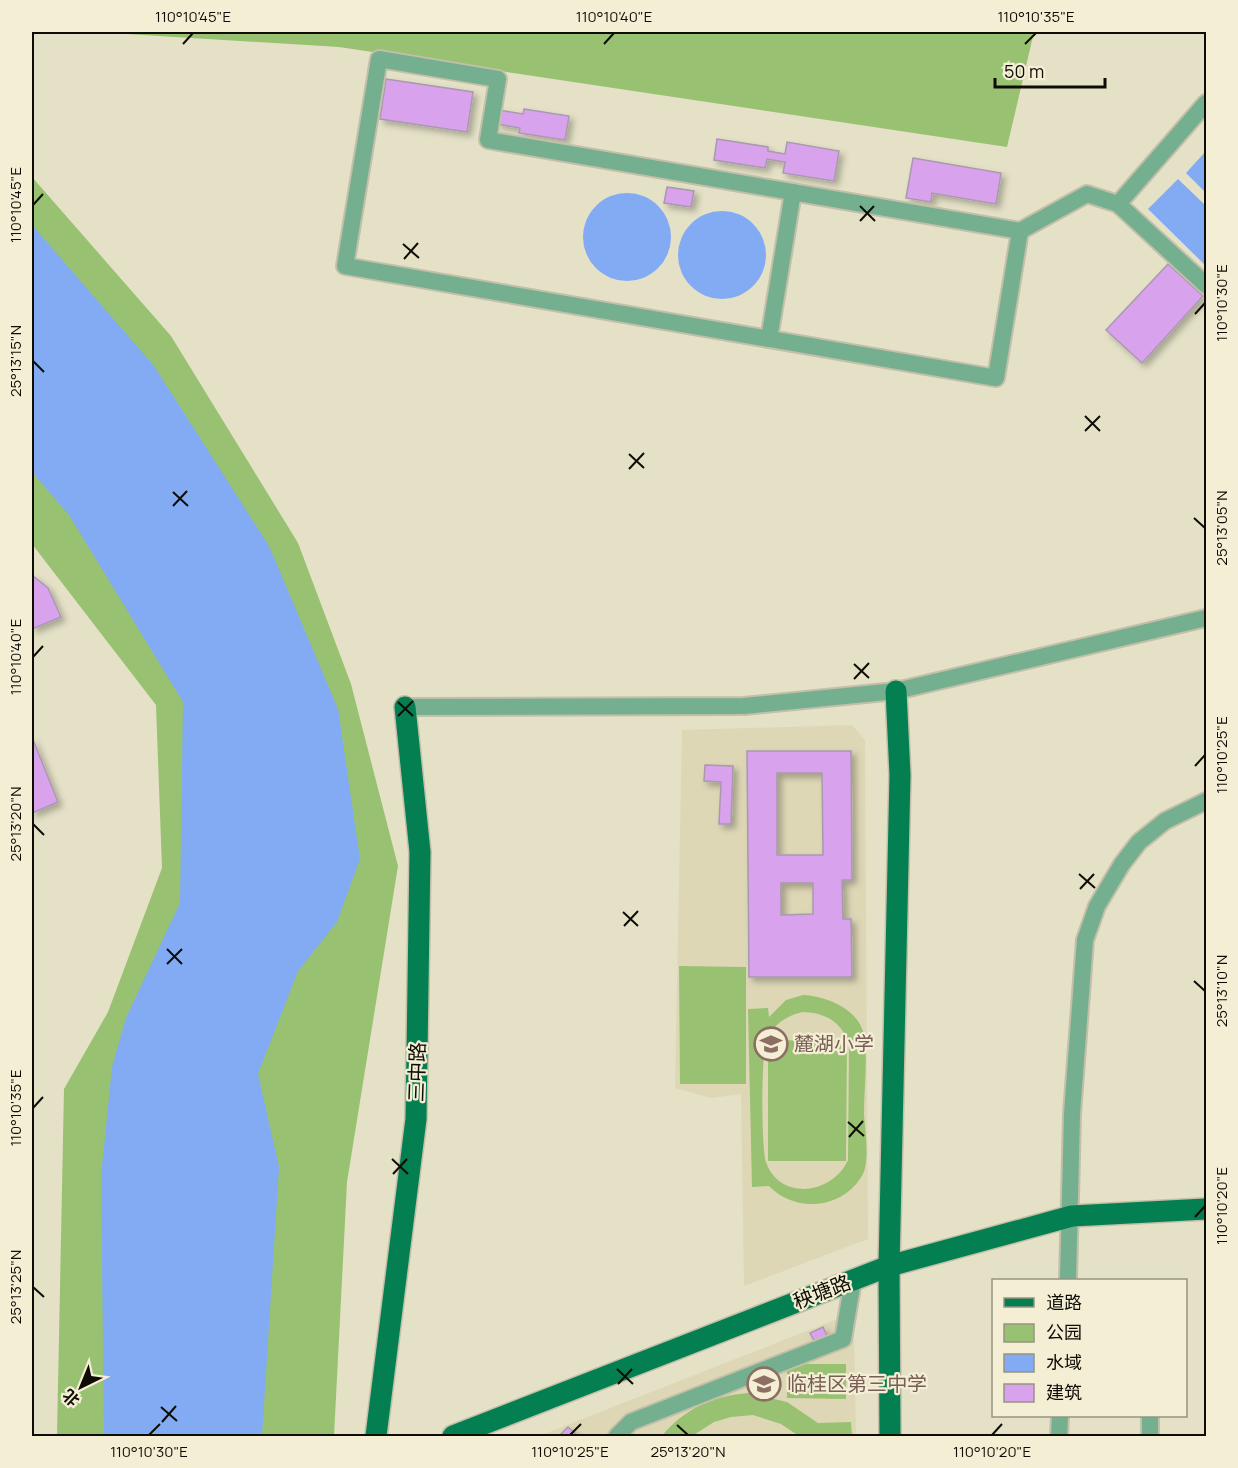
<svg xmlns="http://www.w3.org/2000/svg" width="1238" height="1468" font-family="Manrope,'Noto Sans SC',sans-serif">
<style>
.built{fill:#ddd7b6}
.green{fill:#98c171;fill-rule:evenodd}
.water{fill:#82abf4}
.building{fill:#d8a3ec;stroke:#a899ae;stroke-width:1.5;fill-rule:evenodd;filter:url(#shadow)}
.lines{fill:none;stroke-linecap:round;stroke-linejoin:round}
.minor-casing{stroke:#c3bfa8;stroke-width:20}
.major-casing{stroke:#c3bfa8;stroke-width:24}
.minor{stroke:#74b08f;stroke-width:16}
.major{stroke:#047f51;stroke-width:21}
.ticks{fill:none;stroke:#0e0c05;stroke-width:2}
.labels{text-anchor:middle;stroke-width:4.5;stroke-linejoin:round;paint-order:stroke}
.education-label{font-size:20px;fill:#785e54;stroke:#f3eed4;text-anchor:start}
.street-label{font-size:20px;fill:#0e0c05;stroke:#f3eed4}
.neatline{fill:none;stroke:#0e0c05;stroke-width:2}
.ticks-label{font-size:15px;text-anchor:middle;fill:#0e0c05}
</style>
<defs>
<filter id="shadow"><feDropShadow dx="4" dy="4" stdDeviation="3" flood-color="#0004"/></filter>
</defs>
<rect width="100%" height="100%" fill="#e5e1c7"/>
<g class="built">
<polygon points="852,725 865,740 868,1239 744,1286 741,1094 711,1098 675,1088 682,730"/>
<polygon points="835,1320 854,1331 856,1436 539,1436"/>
</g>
<g class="green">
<polygon points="94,32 1034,32 1007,147 339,47"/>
<polygon points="32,177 171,336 298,543 351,684 398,866 347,1182 334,1436 57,1436 64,1089 108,1012 162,868 156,705 32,544"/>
<polygon points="679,966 746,967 746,1084 680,1084"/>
<path d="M803 995C826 996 859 1009 864 1035 868 1060 864 1089 864 1114 865 1131 870 1159 863 1174 844 1209 796 1214 769 1186L752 1187 748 1009 768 1008 769 1017 786 1000ZM803 1012C825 1012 843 1023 849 1045L848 1160C833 1194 780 1202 766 1162 761 1146 761 1052 767 1038 774 1024 788 1015 803 1012Z"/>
<polygon points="768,1040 847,1041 846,1161 768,1161"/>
<polygon points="787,1364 846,1364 846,1399 787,1398"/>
<path d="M748 1393 787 1402 818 1423 851 1422 852 1436H799L781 1424 753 1415 731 1417 714 1422 692 1436H662C684 1409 713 1396 748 1393Z"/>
</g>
<g class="water">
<polygon points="1206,151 1206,193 1186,173"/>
<polygon points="1178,179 1206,206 1206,266 1148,209"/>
<circle cx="627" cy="237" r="44"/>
<circle cx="722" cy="255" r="44"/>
<polygon points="32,225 154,366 269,546 338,709 360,859 337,922 298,971 258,1074 279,1167 262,1436 104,1436 101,1176 112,1067 126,1018 180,903 183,702 69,515 32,472"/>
</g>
<g class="building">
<polygon points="386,79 473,92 467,132 380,119"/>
<polygon points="524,109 569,116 565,140 519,133 520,128 497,124 499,110 523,114"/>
<polygon points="717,139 768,147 768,151 785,154 787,142 839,151 834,181 783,173 785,162 767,159 765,168 714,160"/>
<polygon points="913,158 1001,173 996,204 932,193 931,202 906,198"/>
<polygon points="667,187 694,191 691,207 664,203"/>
<polygon points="1168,264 1203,296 1142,363 1106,330"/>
<polygon points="32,575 48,588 61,617 32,629"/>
<polygon points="32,737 58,802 32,813"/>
<path d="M747 751H851L852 880H842L843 919H851L852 977H749ZM777 773H822L823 855H777ZM781 883H813V914L781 915Z"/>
<polygon points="705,765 733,766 731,824 719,824 721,782 704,781"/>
<polygon points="823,1327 827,1336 815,1342 810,1333"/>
<polygon points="568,1427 578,1436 559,1436"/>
</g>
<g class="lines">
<defs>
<g id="minor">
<polyline points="1206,103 1118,204 1206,285"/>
<polyline points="1020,231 996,378 345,266 379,59 498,79 488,140 1020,231 1087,194 1118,204"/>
<polyline points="769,339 793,192"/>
<polyline points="405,707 744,706 896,691 1206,618"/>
<polyline points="1068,1280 1072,1114 1085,940 1097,906 1122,864 1139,842 1165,821 1206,801"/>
<polyline points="617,1436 631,1422 843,1339 853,1281"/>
<polyline points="1059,1436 1060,1416"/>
<polyline points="1150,1436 1150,1416"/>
</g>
<g id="major">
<polyline points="376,1436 416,1119 420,852 405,707"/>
<polyline points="453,1436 889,1266 1072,1216 1206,1209"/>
<polyline points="890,1436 889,1266 900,775 896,691"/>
</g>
</defs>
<use href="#minor" class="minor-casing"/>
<use href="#major" class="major-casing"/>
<use href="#minor" class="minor"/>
<use href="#major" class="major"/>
</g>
<path class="ticks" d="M183 44 193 33M604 44 614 33M1025 44 1036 33M33 205 43 194M860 206 875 221M860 221 874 206M403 244 419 258M404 259 418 243M1195 314 1205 303M33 361 44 372M1085 416 1100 431M1085 431 1100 416M629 454 644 468M629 469 644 453M173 492 188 506M173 506 187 491M1194 518 1205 528M33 657 43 646M854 664 869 678M854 679 869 663M398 702 413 716M398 716 413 701M1195 766 1205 755M33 824 44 835M1079 874 1095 888M1080 889 1094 874M623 912 638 926M624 926 638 911M167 949 182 964M167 964 182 949M1194 981 1205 991M33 1108 43 1097M848 1122 864 1136M849 1137 863 1121M392 1159 408 1174M393 1174 407 1159M1195 1217 1205 1206M33 1287 44 1297M617 1369 633 1384M618 1384 632 1369M161 1407 177 1421M162 1422 176 1406M677 1425 688 1435M149 1435 160 1424M570 1435 581 1424M992 1435 1002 1424"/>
<defs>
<symbol id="school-ring" viewBox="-11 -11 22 22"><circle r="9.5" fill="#f3eed4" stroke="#8d6e63" stroke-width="1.5"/><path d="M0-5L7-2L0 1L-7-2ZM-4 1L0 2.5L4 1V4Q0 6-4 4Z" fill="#8d6e63"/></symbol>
</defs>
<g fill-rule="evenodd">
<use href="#school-ring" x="752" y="1025" width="38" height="38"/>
<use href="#school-ring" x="745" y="1365" width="38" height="38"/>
</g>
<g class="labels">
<g class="education-label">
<text x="794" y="1051">麓湖小学</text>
<text x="787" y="1391">临桂区第三中学</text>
</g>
<g class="street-label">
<text transform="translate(417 1072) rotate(-88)" y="7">三中路</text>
<text transform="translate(822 1292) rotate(-21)" y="7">秧塘路</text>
</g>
</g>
<rect width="1238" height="1468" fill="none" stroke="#f3eed4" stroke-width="66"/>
<rect x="992" y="1279" width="195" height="138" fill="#f3eed4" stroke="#979481" stroke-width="1.5"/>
<rect x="1004" y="1298" width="30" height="9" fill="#047f51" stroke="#979481" stroke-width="1.5"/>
<text x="1046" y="1309" font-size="18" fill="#0e0c05">道路</text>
<rect x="1004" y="1324" width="30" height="18" fill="#98c171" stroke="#979481" stroke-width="1.5"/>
<text x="1046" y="1339" font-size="18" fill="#0e0c05">公园</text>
<rect x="1004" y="1354" width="30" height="18" fill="#82abf4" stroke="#979481" stroke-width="1.5"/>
<text x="1046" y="1369" font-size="18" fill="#0e0c05">水域</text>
<rect x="1004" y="1384" width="30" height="18" fill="#d8a3ec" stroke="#979481" stroke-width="1.5"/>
<text x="1046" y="1399" font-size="18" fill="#0e0c05">建筑</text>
<g transform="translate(81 1387) rotate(223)" stroke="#f3eed4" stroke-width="4.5" paint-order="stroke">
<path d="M0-4.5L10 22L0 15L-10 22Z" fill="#0e0c05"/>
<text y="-9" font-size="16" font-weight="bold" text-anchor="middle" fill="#0e0c05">北</text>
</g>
<path d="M995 78v9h110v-9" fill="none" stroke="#0e0c05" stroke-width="3"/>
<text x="1004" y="78" font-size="18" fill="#0e0c05" stroke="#f3eed4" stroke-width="4.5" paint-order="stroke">50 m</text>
<rect x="33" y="33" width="1172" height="1402" class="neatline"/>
<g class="ticks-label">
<text x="193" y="22">110°10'45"E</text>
<text x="614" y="22">110°10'40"E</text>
<text x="1036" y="22">110°10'35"E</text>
<text transform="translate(16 205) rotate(-90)" y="5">110°10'45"E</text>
<text transform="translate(1222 303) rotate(-90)" y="5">110°10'30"E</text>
<text transform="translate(16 361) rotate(-90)" y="5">25°13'15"N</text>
<text transform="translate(1222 528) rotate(-90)" y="5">25°13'05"N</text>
<text transform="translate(16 657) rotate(-90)" y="5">110°10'40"E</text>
<text transform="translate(1222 755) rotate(-90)" y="5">110°10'25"E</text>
<text transform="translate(16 824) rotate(-90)" y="5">25°13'20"N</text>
<text transform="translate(1222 991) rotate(-90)" y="5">25°13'10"N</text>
<text transform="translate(16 1108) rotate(-90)" y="5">110°10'35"E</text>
<text transform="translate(1222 1206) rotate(-90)" y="5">110°10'20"E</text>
<text transform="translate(16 1287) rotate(-90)" y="5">25°13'25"N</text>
<text x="149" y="1457">110°10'30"E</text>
<text x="570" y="1457">110°10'25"E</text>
<text x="688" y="1457">25°13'20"N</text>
<text x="992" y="1457">110°10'20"E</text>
</g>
</svg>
